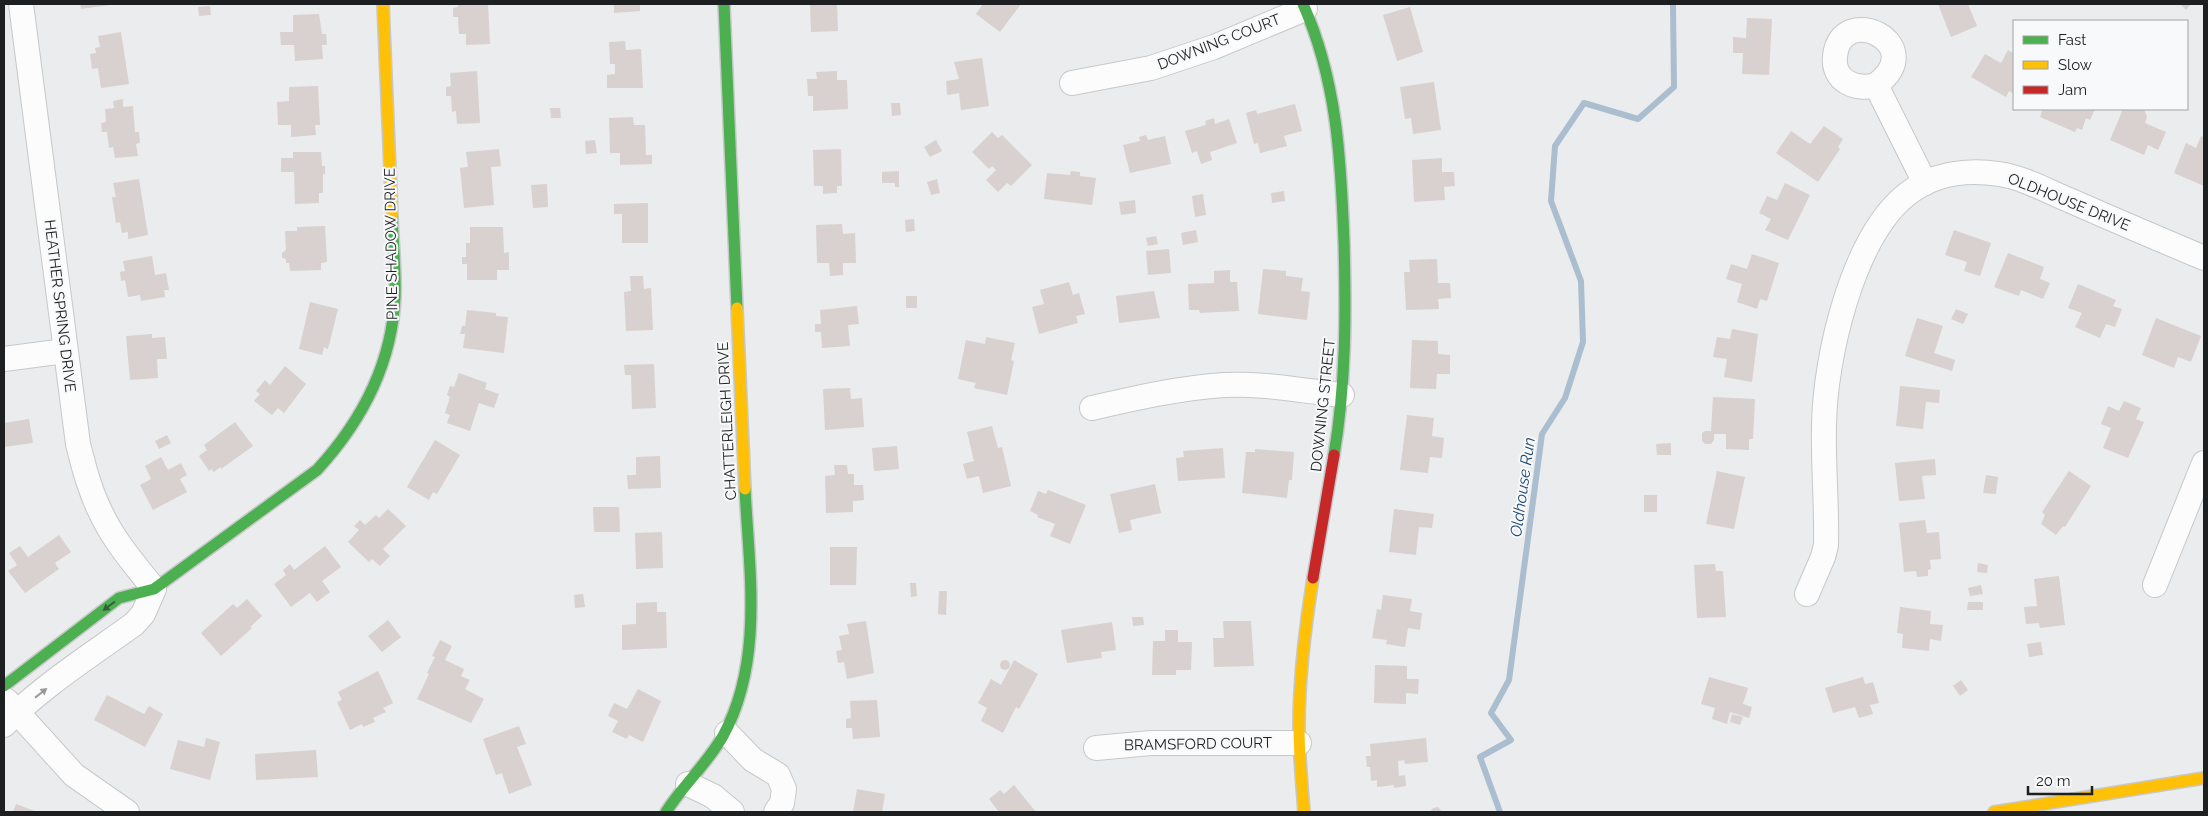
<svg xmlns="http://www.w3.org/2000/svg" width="2208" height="816" font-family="Raleway,sans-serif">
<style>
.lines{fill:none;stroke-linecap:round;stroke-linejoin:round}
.stream{stroke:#abbed0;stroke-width:6}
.building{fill:#d8d1cf}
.street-casing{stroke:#c7c8c9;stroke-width:26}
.fast-casing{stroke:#c7c8c9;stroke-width:14}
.slow-casing{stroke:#c7c8c9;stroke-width:14}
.jam-casing{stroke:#c7c8c9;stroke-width:14}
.street{stroke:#fcfcfc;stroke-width:24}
.fast{stroke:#4caf50;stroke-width:11}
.slow{stroke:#ffc107;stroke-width:11}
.jam{stroke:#c62828;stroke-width:11}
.oneway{fill:#336036}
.oneway2{fill:#989999}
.labels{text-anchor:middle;stroke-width:4;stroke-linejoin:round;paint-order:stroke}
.street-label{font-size:15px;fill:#1e1f20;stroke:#f7f9fb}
.water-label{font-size:16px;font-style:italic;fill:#224b70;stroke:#f7f9fb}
</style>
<rect width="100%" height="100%" fill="#ebeced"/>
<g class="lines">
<polyline class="stream" points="1500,812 1480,757 1511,740 1491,713 1509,680 1542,434 1565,398 1583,342 1581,281 1551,201 1555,146 1584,103 1638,119 1674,87 1673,4"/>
</g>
<g class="building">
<polygon points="80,4 110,4 110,5 81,9"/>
<polygon points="458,4 488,4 490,44 466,45 466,34 459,34 458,17 453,17 453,8 458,7"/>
<polygon points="614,4 640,4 640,11 614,13"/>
<polygon points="810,4 837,4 838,31 811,32"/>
<polygon points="983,4 1021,4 1000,32 976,14"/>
<polygon points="1938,4 1968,4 1977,26 1951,37"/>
<polygon points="2180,4 2191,4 2186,10"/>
<polygon points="210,6 211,15 199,16 198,7"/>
<polygon points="1410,7 1423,52 1397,61 1383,15"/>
<polygon points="319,14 322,34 326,34 327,45 322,45 323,59 295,61 294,45 281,45 280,32 293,32 293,15"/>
<polygon points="1747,18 1772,19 1769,75 1742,74 1743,53 1733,53 1733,37 1746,38"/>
<polygon points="121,32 129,84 101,88 98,68 92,69 90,54 96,53 95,48 100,47 98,36"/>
<polygon points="625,41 626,50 641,49 643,88 607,88 607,75 615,74 615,64 610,64 609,42"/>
<polygon points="2008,50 2014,54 2014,94 2009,91 2006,97 1971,77 1985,54 2001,63"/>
<polygon points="982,58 989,106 961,110 959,93 947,95 946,81 959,79 954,62"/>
<polygon points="477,71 480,123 457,124 456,111 452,112 451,96 446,96 446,87 451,86 450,73"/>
<polygon points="837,71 837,80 847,80 848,109 813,111 813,96 808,96 807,79 817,79 816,72"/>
<polygon points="1434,82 1441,130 1413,134 1411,118 1405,119 1400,87"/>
<polygon points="318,86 320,125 315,125 316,135 291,137 291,125 278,125 277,102 289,101 289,87"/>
<polygon points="123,99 123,107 133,106 135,132 139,132 140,143 136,144 138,156 115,158 113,147 109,148 107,132 102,132 101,123 106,122 105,109 114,108 113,101"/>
<polygon points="891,103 900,103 901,115 892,116"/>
<polygon points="1295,104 1302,131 1284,136 1287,146 1260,153 1258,143 1254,144 1246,113 1256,110 1257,114"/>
<polygon points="550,108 560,108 561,118 551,118"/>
<polygon points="2043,109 2095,109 2090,120 2086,118 2082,130 2077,128 2075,132 2040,117"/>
<polygon points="2123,109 2144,109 2147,117 2145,123 2166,132 2158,150 2148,145 2144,155 2110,140"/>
<polygon points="633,117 634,125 645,125 646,155 652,155 652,164 620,165 620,153 610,153 609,118"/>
<polygon points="1214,118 1215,124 1229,119 1237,143 1210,152 1212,160 1201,164 1197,151 1192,153 1185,131 1206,125 1205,121"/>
<polygon points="1824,126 1843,139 1838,147 1840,149 1818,182 1776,153 1791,131 1810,144"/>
<polygon points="992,132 998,138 1002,135 1032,165 1011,186 1007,183 998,192 986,180 996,170 992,166 989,169 972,152"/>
<polygon points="1146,135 1148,140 1165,136 1171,164 1130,173 1123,145 1140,141 1139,137"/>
<polygon points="2201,136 2204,137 2204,186 2174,173 2186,143 2196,148"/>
<polygon points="595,140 597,153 586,154 585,141"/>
<polygon points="936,140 942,151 930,157 924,147"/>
<polygon points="499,149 501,166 491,167 494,205 464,208 460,168 468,167 466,152"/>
<polygon points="841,149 842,186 837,186 837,193 823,194 823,186 814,186 813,150"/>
<polygon points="293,152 321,152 322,166 325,166 325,174 323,174 323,193 319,193 319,203 295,204 294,172 281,172 281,158 293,158"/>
<polygon points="1442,158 1442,172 1454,172 1455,186 1444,187 1445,200 1414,202 1412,160"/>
<polygon points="899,171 899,187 895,187 895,183 882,183 882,172"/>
<polygon points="1071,171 1080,172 1080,176 1096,178 1092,205 1044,199 1047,173 1070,175"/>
<polygon points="139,179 148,235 128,239 128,232 122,233 120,222 116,223 112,197 116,197 113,183"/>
<polygon points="937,179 940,193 931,195 927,182"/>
<polygon points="1785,183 1810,195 1788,240 1765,230 1771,219 1759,213 1767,196 1777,200"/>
<polygon points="547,184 548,207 533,208 531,185"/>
<polygon points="1284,191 1285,201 1272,203 1271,193"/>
<polygon points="1203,194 1206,215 1195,217 1192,196"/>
<polygon points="1135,200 1136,213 1121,215 1119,202"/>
<polygon points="648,203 648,243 622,243 622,214 614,214 614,204"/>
<polygon points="914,219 915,231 906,232 905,220"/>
<polygon points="842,224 843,234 855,233 856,263 843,263 843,275 830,276 829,263 817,263 816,225"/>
<polygon points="325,226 327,262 321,263 321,270 290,271 289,263 286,263 286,259 282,258 282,253 286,250 285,231 297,231 297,227"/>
<polygon points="470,227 503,227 504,253 509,252 509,270 497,270 497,280 467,280 467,264 462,264 462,257 466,257 466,243 470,243"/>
<polygon points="1196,230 1198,242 1183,245 1181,233"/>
<polygon points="1954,230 1991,243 1980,276 1964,271 1967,262 1945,255"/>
<polygon points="1156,236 1158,244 1148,246 1146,238"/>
<polygon points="1169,249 1171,273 1148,275 1146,251"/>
<polygon points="2008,253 2044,267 2040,279 2050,283 2043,299 2021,290 2019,296 1994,287"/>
<polygon points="1752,254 1779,263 1767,301 1760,299 1757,309 1737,302 1742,284 1726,279 1731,264 1747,269"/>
<polygon points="152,256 155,275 166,273 169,290 164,290 165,297 141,301 140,295 128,297 125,280 121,281 120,272 125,271 123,261"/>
<polygon points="1437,259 1438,283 1450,283 1451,298 1438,299 1439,309 1406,310 1404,272 1410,272 1409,260"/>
<polygon points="1263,269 1286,271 1286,276 1303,278 1301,291 1310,292 1307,320 1258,314"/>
<polygon points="1230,270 1230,282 1237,282 1239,311 1200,313 1199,310 1189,310 1188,284 1214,283 1214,271"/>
<polygon points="630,276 643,276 644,289 651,288 653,330 626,331 624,292 631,291"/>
<polygon points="1069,282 1073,295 1079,293 1085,314 1076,316 1078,323 1039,334 1032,307 1044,304 1040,290"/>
<polygon points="2078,284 2116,300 2113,306 2122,309 2115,327 2106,324 2100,338 2075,327 2082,313 2068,308"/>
<polygon points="1154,291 1160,318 1119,323 1116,296"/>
<rect x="906" y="296" width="11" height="12"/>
<polygon points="310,302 338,309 328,349 324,347 322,355 299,349"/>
<polygon points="857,306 859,324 848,325 850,346 822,348 821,332 815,332 815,324 821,324 820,310"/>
<polygon points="1956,309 1968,314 1963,324 1951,319"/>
<polygon points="467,310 496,313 496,316 508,317 504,353 463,348 465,334 460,334 462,326 465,326"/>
<polygon points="1917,318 1943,326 1934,353 1955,360 1952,371 1905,356"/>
<polygon points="2156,318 2201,336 2191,362 2178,357 2174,368 2142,355"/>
<polygon points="1732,329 1758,334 1752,382 1724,377 1727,359 1713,357 1717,337 1730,339"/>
<polygon points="152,334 152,338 165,337 167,359 157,359 158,378 130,380 126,336"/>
<polygon points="986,337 1015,343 1011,360 1014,361 1007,395 974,388 976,383 958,379 966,340 985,344"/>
<polygon points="1412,340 1438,341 1438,354 1450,355 1450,374 1437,374 1436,389 1410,388"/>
<polygon points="654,364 656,408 632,409 631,375 625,375 624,365"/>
<polygon points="285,366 306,384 284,413 278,408 272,415 254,401 260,394 256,391 265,380 270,385"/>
<polygon points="459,373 487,383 485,389 499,394 494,408 479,403 470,431 447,423 450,415 445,413 450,397 447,395 450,386 454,387"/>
<polygon points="1900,386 1940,390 1939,403 1926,402 1923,429 1896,426"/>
<polygon points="850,388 851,399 862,398 864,427 825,430 823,389"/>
<polygon points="1713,397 1755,399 1753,439 1749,439 1749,450 1726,449 1726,434 1714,434 1714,440 1711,444 1705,444 1702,441 1702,433 1705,431 1711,431"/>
<polygon points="2124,401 2141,408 2136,419 2144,422 2128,458 2103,448 2111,428 2101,424 2108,406 2119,411"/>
<polygon points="1407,415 1434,418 1432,436 1444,438 1442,458 1430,457 1428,473 1400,470"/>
<polygon points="29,419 33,443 4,447 4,423"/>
<polygon points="235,422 253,446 221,469 220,467 214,472 211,469 209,471 199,456 207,450 204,445"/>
<polygon points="992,426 998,448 1002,447 1011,486 983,493 979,476 967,479 963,464 974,461 967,432"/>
<polygon points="167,435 171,443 159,449 155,441"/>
<polygon points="435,440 460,455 437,494 433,492 429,500 407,487"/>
<polygon points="1671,443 1671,455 1657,455 1656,444"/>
<polygon points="897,446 899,469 874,471 872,448"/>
<polygon points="1223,448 1225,478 1178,481 1176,458 1184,457 1183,451"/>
<polygon points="1255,449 1294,452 1292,480 1289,480 1287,498 1242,493 1246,452 1255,452"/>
<polygon points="660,456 661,488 628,489 627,475 636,475 636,457"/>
<polygon points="161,457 168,470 181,463 187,475 180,479 187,492 153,510 140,485 151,479 145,466"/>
<polygon points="1935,459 1936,475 1922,476 1925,499 1899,501 1895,463"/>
<polygon points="834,465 847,465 848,474 854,474 854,485 863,485 864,500 853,501 853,512 826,513 825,476 835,475"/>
<polygon points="1717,471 1745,477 1734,529 1706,524"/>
<polygon points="2069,471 2091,486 2065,527 2063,526 2056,535 2041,524 2045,515 2042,512"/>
<polygon points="1986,475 1998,477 1996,494 1983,493"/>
<polygon points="1155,484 1161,513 1130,520 1132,530 1119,533 1110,494"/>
<polygon points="1048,490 1086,505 1070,544 1050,536 1055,524 1037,517 1038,515 1030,511 1038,491 1046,494"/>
<rect x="1644" y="495" width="13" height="17"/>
<polygon points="593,507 619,507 620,532 594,532"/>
<polygon points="388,509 406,526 383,549 390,556 380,566 372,559 369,562 348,542 359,530 354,526 360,520 365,525 376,515 379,518"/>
<polygon points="1394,509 1434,514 1432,528 1419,527 1416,555 1389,552"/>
<polygon points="1925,520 1927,533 1939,532 1941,559 1930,560 1931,569 1928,570 1928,576 1917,577 1916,571 1904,572 1899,523"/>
<polygon points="662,532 663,568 636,569 635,533"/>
<polygon points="59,535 71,552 55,563 59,569 25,593 8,571 17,565 9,553 20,546 28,557"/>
<polygon points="325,546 341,567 322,581 330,592 317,602 310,593 291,607 274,584 286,575 283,570 290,564 294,570"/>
<polygon points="830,547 857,547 856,585 830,585"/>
<polygon points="1978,563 1988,565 1987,573 1977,572"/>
<polygon points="1715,564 1716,571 1723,571 1726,617 1697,618 1694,565"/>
<polygon points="2059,576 2065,625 2040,628 2039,623 2026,624 2024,607 2037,606 2034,579"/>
<polygon points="910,583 916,583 917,596 911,597"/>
<polygon points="1981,585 1983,594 1970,596 1968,588"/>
<polygon points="939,591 947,591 946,615 938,614"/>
<polygon points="583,594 585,607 575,608 574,595"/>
<polygon points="1383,595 1412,599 1410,611 1422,613 1420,630 1408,628 1405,647 1386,644 1387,640 1372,638 1377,609 1381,610"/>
<polygon points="247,599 262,616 250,627 252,628 221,656 201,633 233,604 237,608"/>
<polygon points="657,602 657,612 666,612 667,648 622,650 622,625 636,624 636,603"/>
<polygon points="1968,602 1983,602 1983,610 1967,610"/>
<polygon points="1900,607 1931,611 1930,624 1943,625 1941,641 1930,639 1929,651 1902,648 1903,634 1897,633"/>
<polygon points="1132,617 1143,617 1144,625 1133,626"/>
<polygon points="388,620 401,637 382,652 368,636"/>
<polygon points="866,621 874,673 847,679 844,662 838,663 836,651 842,650 839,636 849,634 847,624"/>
<polygon points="1223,621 1251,621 1254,666 1214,667 1213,638 1224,638"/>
<polygon points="1112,622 1116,650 1101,652 1102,658 1067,663 1061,630"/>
<polygon points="1165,630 1178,630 1178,642 1192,642 1191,670 1176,670 1176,675 1152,675 1153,641 1165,641"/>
<polygon points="440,640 452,646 445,660 464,669 461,676 470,680 465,689 484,699 471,723 417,699 429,674 427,673 435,657 432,656"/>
<polygon points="2041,642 2043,655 2029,657 2027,644"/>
<circle cx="1005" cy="665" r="5"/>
<polygon points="1014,660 1038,674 1019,709 1016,707 1003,733 981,721 987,708 978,703 991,679 1001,685"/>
<polygon points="1375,665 1407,666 1407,679 1419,679 1418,694 1406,693 1406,704 1374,703"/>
<polygon points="378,671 393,703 383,708 386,712 373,718 375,722 363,727 362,724 350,730 337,702 342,700 338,692"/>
<polygon points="1709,677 1748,688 1743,704 1752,707 1749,718 1730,712 1727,724 1712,719 1715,708 1701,704"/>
<polygon points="1863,677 1865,684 1873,682 1879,703 1870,705 1873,714 1859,718 1855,707 1833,713 1825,688"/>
<polygon points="1961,680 1968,690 1960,696 1953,686"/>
<polygon points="638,689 661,701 643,742 629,735 627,739 612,732 618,721 608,716 614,703 627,709"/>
<polygon points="107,695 144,714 149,706 163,714 145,747 94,720"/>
<polygon points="877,700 880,737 853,739 852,728 846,728 846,719 851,718 850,701"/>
<polygon points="1732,714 1743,717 1740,725 1730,722"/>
<polygon points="519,726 526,744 517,747 532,785 509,794 502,773 496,775 483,739"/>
<polygon points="206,738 220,742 210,780 170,769 178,740 204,747"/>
<polygon points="1426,738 1428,762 1405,764 1404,760 1398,761 1399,776 1405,775 1406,786 1394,788 1394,785 1377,787 1377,780 1371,781 1370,767 1367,767 1366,756 1371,756 1370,744"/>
<polygon points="316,750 318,777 256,780 255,754"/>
<polygon points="1014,785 1036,812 999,812 989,799 1000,790 1004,794"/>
<polygon points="857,789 885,794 882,812 853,812"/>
<polygon points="16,804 37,812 13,812"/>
<polygon points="1438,807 1442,812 1430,812 1433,808"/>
</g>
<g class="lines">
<defs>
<g id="street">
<polyline points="1072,83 1151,68 1214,47 1305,9"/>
<path d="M1876 85C1856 91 1832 81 1835 56 1841 1 1931 44 1876 85L1925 183"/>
<polyline points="4,359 65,351"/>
<path d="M1092 408C1136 398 1179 388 1224 385 1263 383 1303 391 1342 395"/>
<polyline points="2155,585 2204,463"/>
<path d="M1807 594 1823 557 1826 545C1827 505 1823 465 1824 425 1825 358 1852 239 1906 195 1932 174 1966 169 1999 174 2022 177 2047 191 2069 200 2114 220 2159 239 2204 258"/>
<polyline points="7,701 74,775 127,812"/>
<path d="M4 725C42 686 90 656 134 624L143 614 154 589C135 565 114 541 101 513 90 491 84 468 78 444L21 4"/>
<polyline points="727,733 753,760 778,775 784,789 782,803 776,812"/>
<polyline points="1096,748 1151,743 1299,743"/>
<polyline points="688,784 713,796 732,812"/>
</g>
<g id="fast">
<polyline points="724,4 737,308"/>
<path d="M1303 4C1337 80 1341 160 1344 242 1346 314 1346 384 1334 455"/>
<path d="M4 686 119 598 154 589 317 470C361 422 392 364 395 297 396 271 393 244 392 217"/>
<path d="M666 812C683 785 707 764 723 736 764 661 749 570 745 489"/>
</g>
<g id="slow">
<polyline points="383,4 392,217"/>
<polyline points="737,308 745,489"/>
<path d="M1304 812C1302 784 1299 756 1299 727 1299 677 1305 628 1313 578"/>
<polyline points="1994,812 2204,778"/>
</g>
<polyline id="jam" points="1313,578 1334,455"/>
</defs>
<use href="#street" class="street-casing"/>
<use href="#fast" class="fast-casing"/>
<use href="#slow" class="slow-casing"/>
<use href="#jam" class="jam-casing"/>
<use href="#street" class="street"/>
<use href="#fast" class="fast"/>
<use href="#slow" class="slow"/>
<use href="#jam" class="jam"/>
</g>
<defs><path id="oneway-solid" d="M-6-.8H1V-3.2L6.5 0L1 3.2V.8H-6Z" transform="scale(1.25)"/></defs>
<use class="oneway" href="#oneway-solid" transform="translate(109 606) rotate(143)"/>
<use class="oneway2" href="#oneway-solid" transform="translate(41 693) rotate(-38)"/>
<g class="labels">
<g class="street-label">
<text transform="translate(1219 42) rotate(-21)" y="5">DOWNING COURT</text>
<text transform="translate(2069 202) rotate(22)" y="5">OLDHOUSE DRIVE</text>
<text transform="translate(391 244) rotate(-91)" y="5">PINE SHADOW DRIVE</text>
<text transform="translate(60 306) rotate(83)" y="5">HEATHER SPRING DRIVE</text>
<text transform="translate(1323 405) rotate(-84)" y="5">DOWNING STREET</text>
<text transform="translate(727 421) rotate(-93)" y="5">CHATTERLEIGH DRIVE</text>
<text transform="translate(1198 744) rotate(-1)" y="5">BRAMSFORD COURT</text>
</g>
<g class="water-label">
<text transform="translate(1522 487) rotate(-82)" y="6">Oldhouse Run</text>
</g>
</g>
<rect width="2208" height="816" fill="none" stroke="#1e1f20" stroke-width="10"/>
<rect x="2013" y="20" width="175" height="90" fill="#f7f9fb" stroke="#a0a2a3"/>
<rect x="2023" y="36" width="25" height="8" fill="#4caf50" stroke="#a0a2a3"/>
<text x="2058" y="45" font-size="15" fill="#1e1f20">Fast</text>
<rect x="2023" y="61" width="25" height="8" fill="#ffc107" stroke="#a0a2a3"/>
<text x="2058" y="70" font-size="15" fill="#1e1f20">Slow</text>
<rect x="2023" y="86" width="25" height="8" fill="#c62828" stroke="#a0a2a3"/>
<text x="2058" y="95" font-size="15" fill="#1e1f20">Jam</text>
<path d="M2028 786v8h64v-8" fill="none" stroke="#1e1f20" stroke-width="2.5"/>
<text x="2036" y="786" font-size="15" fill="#1e1f20" stroke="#f7f9fb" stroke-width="4" paint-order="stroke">20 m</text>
</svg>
